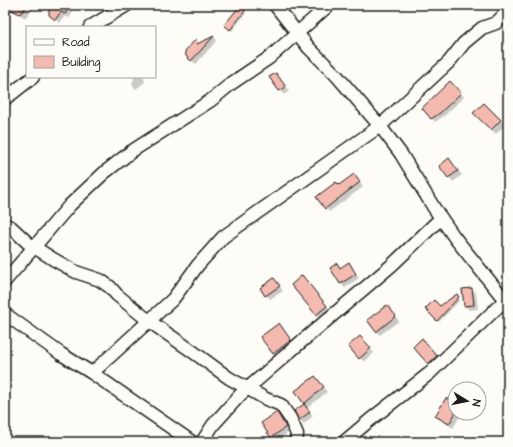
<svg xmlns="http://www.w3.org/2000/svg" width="513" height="447" font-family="'Architects Daughter',sans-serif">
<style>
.shadow{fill:#0003}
.building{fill:#f4baaf;stroke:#1c1c1c}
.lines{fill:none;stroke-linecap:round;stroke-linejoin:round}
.street-casing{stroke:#1c1c1c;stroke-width:15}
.street{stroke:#fdfcf7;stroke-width:12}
</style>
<rect width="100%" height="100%" fill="#fdfcf7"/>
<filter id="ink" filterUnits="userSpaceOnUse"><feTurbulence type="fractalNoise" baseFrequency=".025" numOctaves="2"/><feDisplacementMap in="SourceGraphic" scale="8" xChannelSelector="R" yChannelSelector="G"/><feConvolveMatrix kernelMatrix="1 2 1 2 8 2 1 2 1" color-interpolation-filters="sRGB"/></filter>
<g filter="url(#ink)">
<g class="shadow">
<polygon points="14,5 35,5 35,6 25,18 15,11"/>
<polygon points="52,5 67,5 73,12 69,18 65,16 60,23 54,19"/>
<polygon points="240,8 246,13 232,31 225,25"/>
<polygon points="214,37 217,40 196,64 191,60 196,41 199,44"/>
<polygon points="276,74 289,91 284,95 271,78"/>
<polygon points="134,77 144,77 145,82 136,89 132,85"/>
<polygon points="450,82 464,97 444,116 435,122 423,108"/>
<polygon points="484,104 505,125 496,134 474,113"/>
<polygon points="449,160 462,175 453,182 440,166"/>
<polygon points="358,179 363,187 329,212 326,208 339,186"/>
<polygon points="348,263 359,278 345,288 341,284 337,265 341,268"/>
<polygon points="274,279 283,291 270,299 266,295"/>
<polygon points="308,283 333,313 323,321 292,285"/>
<polygon points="472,289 476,293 478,309 469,310 465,306"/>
<polygon points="457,296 460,300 439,322 427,309 440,307"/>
<polygon points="391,310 399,321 380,335 376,331"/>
<polygon points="279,325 297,347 280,360 274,353"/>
<polygon points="364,341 374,353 364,362 360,358"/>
<polygon points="426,344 440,360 433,368 414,347"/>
<polygon points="319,381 327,392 307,408 313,416 304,424 300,420 296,411 305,404 296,391"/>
<polygon points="455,405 455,413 462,413 453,428 441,420 437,416"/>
<polygon points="277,413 281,417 289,432 276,441 272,437"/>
</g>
<g class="building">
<polygon points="5,5 28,5 20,14 5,7"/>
<polygon points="46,5 71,5 65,14 61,12 55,20 49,15 49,6"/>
<polygon points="240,6 245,11 230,30 224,25"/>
<polygon points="214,36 191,61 186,56 185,51 196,39 197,44"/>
<polygon points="276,73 286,87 279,91 269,77"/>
<polygon points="450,81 461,93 440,113 431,119 422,108"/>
<polygon points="484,103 501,120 491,130 473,113"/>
<polygon points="449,158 458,171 448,178 439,166"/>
<polygon points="354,174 360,182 325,209 316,197 336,182 339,185"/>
<polygon points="349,262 356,274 340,284 330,268 337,263 340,268"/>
<polygon points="302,275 327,306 316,315 291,285"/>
<polygon points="274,278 280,286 265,296 260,288"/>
<polygon points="472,288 474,305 464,306 462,289"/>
<polygon points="457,294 459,297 437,321 425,309 434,300 440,306"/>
<polygon points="387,305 396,316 376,332 367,320"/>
<polygon points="279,323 291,340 273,354 260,337"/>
<polygon points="360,336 371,348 359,359 348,346"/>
<polygon points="422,338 437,356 428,364 413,347"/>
<polygon points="315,376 324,387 304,404 295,391"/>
<polygon points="446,398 455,404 455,414 449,424 435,416"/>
<polygon points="304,404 310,412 299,420 294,411"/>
<polygon points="277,412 286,427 271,438 261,423"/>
</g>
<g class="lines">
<defs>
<g id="street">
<polyline points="275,5 309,48 337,76 380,126 401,154 434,208 455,238 508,304"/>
<polyline points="90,27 127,5"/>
<polyline points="5,99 33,77"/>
<polyline points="5,225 11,227 28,243 53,259 76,272 100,280 110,287 117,295 149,321 192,351 229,378 266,399 281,405 290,418 297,434 296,442"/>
<polyline points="5,281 70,205 104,173 132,151 210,101 232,83 269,58 329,5"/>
<polyline points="5,314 61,354 92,373 192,442"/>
<polyline points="92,373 173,299 198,265 223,237 380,126 449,62 464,43 482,28 496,23 508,11"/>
<polyline points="202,442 213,425 240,395 301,342 392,265 441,218"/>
<polyline points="344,442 370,420 430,373 505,300"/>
</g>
</defs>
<use href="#street" class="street-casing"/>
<use href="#street" class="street"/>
</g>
</g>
<rect width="513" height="447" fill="none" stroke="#fdfcf7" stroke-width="20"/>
<rect x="10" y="10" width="493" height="427" fill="none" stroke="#1c1c1c" stroke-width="1.5" filter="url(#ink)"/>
<rect x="26" y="26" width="130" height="52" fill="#fdfcf7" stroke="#a3a29f"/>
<rect x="34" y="39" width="20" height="6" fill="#fdfcf7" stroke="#a3a29f"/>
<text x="62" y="46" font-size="12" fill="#1c1c1c">Road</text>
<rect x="34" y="56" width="20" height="12" fill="#f4baaf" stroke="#a3a29f"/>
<text x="62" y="66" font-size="12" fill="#1c1c1c">Building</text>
<g transform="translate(467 401) rotate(100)"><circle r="19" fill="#fdfcf7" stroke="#a3a29f"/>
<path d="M0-3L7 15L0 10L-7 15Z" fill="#1c1c1c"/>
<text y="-6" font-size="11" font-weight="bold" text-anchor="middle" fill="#1c1c1c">N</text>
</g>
</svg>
